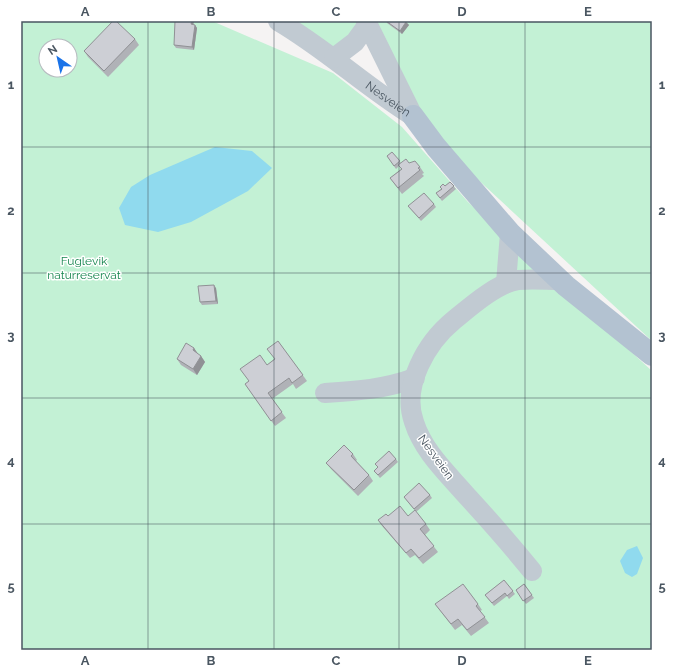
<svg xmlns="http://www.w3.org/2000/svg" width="673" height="671" font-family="Raleway,sans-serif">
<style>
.green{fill:#c3f1d5;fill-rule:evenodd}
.water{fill:#90daee}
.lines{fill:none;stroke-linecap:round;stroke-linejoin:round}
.minor{stroke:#c1cad2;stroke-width:20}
.major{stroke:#b3c2d1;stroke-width:22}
.wall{fill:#b0b2b7}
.shaded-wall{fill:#909195}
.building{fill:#cdcfd5;stroke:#909195}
.grid{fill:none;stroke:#4a5661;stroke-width:1;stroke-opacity:0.55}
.labels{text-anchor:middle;stroke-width:3;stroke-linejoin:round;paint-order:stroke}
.street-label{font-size:12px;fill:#4a5661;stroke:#fff}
.park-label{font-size:12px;fill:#17864f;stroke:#fff}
.neatline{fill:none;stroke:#4a5661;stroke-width:1.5}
.grid-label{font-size:13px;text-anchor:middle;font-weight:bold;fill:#4a5661}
</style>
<rect width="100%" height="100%" fill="#f5f3f3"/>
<g class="green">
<path d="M21 21H212L333 73 402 127 468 202 652 371V650H21ZM46 46H70V70H46Z"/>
<polygon points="278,21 652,21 652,341 473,175 426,135 368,25 334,58"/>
</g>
<g class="water">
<polygon points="215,147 252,151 272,168 248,191 191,222 158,232 125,225 119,208 131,187 150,175"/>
<polygon points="637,546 643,558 637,574 632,577 625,573 620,561 627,550"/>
</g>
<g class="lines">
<g class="minor">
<path id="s1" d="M278 21C326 49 366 87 413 116"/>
<polyline points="366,21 413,116"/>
<polyline points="334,58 355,42 368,24"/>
<polyline points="506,283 510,233"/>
<path d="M325 393C357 391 385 389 415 378"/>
<path d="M532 571C511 545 489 520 466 495 447 473 423 451 414 422 401 386 427 342 454 320 470 307 497 283 518 280 532 279 546 280 560 280"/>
</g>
<polyline class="major" points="413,116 436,147 510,233 566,286 652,355"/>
</g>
<g class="wall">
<polygon points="386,21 406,22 409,25 402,34 387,23"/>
<polygon points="194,25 195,25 197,28 194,50 176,48 174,45"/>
<polygon points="135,39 139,45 108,77 88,57 84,51"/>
<polygon points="392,152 401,163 409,163 420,167 424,173 422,174 424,176 402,194 390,178 401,169 399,166 396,169 387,156"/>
<polygon points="450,182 456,189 442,201 436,193"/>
<polygon points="434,204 436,207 421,221 408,206"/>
<polygon points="216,288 218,304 202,305 200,302"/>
<polygon points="278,341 307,381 296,389 293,384 272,399 286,418 275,426 245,384 267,365 274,359"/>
<polygon points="194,348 198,354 201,356 205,362 197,375 181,365 177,359"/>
<polygon points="353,454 357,460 356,461 369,475 373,481 358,496 331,469 326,463"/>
<polygon points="396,459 398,462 380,478 374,471 378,467 375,464"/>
<polygon points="430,495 432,498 416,512 404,497"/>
<polygon points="388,516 408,516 426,524 430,530 425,535 438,552 423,564 415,555 410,558 382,526 378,520"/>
<polygon points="504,580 515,594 509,599 507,596 494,606 485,595"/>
<polygon points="524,584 534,598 526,604 516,590"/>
<polygon points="435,604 478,604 482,610 480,611 489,623 471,636 462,625 455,630"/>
</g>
<g class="shaded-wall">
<polygon points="192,21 194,21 193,27 191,24"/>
<polygon points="406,22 409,25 402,34 400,31"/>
<polygon points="195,25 197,28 194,50 192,47"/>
<polygon points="214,285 216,288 218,304 216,301"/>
<polygon points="194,348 198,354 197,356 193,350"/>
<polygon points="201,356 205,362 197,375 193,369"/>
</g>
<g class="building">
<polygon points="113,21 116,21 135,39 104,71 84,51"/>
<polygon points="175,21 192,21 191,24 195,25 192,47 174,45"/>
<polygon points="386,21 405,21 406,22 400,31"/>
<polygon points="392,152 400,161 394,166 387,156"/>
<polygon points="406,159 409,163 415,161 420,167 418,168 420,170 398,188 390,178 402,169 398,165"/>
<polygon points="450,182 454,186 440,198 436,193 442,189 440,187 443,184 445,186"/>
<polygon points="424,193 434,204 419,218 408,206"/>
<polygon points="214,285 216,301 200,302 198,286"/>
<polygon points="278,341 303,375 292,383 289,378 268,393 282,412 271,421 245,384 249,381 240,369 260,355 267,365 275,359 267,349"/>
<polygon points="186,343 194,348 193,350 201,356 193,369 177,359"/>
<polygon points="344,445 353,454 351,456 369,475 354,490 326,463"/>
<polygon points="389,451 396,459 378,475 374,471 378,467 375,464"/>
<polygon points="419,483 430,495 414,509 404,497"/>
<polygon points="400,506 408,516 415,510 426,524 420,529 434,546 419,558 411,549 406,553 378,520 386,514 388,516"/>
<polygon points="504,580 513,591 507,596 505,593 492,603 485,595"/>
<polygon points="463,584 478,604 476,606 485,617 467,630 458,619 451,624 435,604"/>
<polygon points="524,584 532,595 523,601 516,590"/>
</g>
<path class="grid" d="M148 21V650M274 21V650M399 21V650M525 21V650M21 147H652M21 273H652M21 398H652M21 524H652"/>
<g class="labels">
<g class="street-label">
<text dy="4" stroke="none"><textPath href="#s1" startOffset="135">Nesveien</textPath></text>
<text transform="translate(436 457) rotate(54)" y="4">Nesveien</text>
</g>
<g class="park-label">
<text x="84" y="265">Fuglevik<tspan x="84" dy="14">naturreservat</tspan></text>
</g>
</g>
<rect width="673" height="671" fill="none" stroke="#ffffff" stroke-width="44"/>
<g transform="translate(58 58) rotate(326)"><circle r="19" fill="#ffffff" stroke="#b7bbc0"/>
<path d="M0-3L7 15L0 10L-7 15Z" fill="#1a73e8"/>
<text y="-6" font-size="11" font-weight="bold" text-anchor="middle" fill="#4a5661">N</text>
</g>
<rect x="22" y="22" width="629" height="627" class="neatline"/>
<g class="grid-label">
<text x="85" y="16">A</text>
<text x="211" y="16">B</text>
<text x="336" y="16">C</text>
<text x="462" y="16">D</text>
<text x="588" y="16">E</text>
<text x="11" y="89">1</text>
<text x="662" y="89">1</text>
<text x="11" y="215">2</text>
<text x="662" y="215">2</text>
<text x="11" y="340">3</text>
<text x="662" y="340">3</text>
<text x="11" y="465">4</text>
<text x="662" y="465">4</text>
<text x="11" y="591">5</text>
<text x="662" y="591">5</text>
<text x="85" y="665">A</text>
<text x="211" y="665">B</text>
<text x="336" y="665">C</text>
<text x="462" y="665">D</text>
<text x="588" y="665">E</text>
</g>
</svg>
